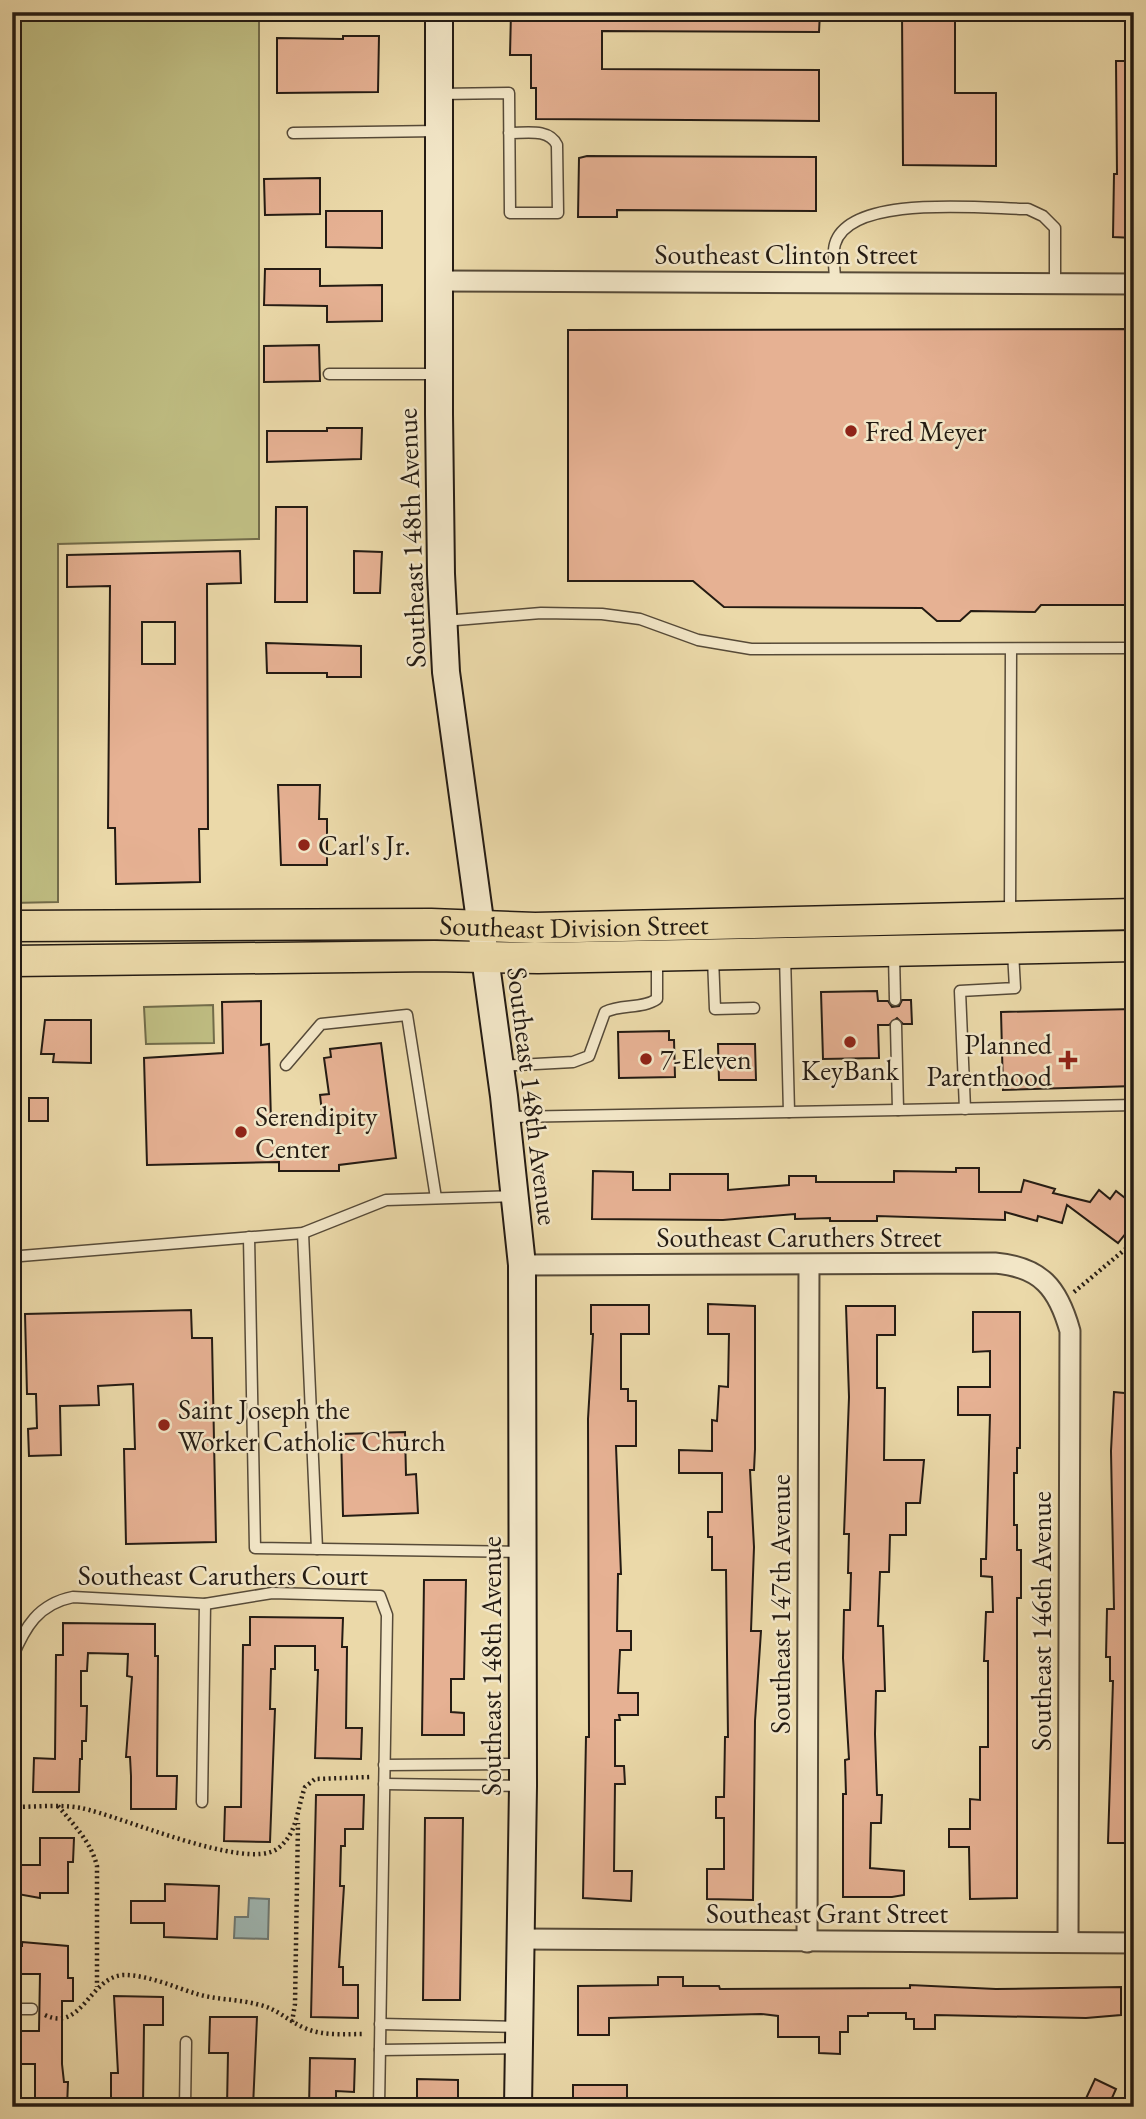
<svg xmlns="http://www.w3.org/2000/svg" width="1146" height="2119" font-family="'EB Garamond',serif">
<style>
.green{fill:#bfbd82;stroke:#726c4a;stroke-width:2}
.water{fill:#9eb7b4;stroke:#6d7974;stroke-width:2}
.building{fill:#e6b193;stroke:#241b13;stroke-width:2;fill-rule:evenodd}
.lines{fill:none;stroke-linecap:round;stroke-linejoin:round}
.service-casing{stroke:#564a38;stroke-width:13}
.minor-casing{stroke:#564a38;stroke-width:23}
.secondary-casing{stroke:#241b13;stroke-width:30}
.primary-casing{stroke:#241b13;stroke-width:33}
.path{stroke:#241b13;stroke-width:4.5;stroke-dasharray:2 3.5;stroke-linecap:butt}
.service{stroke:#f2e6c7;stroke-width:10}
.minor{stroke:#f2e6c7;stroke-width:19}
.secondary{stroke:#f2e6c7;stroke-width:26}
.primary{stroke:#ebd9a9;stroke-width:30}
.poi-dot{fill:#8f2418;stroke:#f2e6c7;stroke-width:2.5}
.labels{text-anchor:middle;stroke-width:5;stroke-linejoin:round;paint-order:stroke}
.street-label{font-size:28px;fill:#241b13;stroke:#f2e6c7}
.poi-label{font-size:28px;fill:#241b13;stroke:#f2e6c7;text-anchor:start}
</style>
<rect width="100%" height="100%" fill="#ebd9a9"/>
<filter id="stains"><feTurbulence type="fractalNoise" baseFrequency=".00286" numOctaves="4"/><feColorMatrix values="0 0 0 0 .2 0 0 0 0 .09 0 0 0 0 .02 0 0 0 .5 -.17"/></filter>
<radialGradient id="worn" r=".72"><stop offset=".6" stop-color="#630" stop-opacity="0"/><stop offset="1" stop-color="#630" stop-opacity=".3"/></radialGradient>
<g class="green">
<polygon points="12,12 259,12 259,539 58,544 58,902 12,903"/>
<polygon points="213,1005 214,1043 146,1044 144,1007"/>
</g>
<polygon class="water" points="249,1898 269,1899 268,1939 234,1938 235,1917 248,1917"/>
<g class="building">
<polygon points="511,12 820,12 819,32 602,31 602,69 819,70 819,121 536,119 536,88 531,88 531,55 510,55"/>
<polygon points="902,12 955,12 955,93 996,93 996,166 903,165"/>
<polygon points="343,36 379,36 378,92 277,93 277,38 343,39"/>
<polygon points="1116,61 1134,61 1134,238 1113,237 1114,174 1117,174"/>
<polygon points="587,156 816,157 816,211 617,210 617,217 578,217 579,158"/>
<polygon points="320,178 320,214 265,215 264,179"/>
<polygon points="326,211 382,211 382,248 326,247"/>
<polygon points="265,269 320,269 320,286 382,285 382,321 327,322 327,306 264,305"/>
<polygon points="1134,329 1130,605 1041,605 1035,612 971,611 960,621 937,621 922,608 724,607 693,581 568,581 568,330"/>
<polygon points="319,345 320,381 264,382 264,346"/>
<polygon points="327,428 362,428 361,459 267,462 267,431 327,431"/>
<polygon points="276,507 307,507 307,602 275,602"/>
<path d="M240 551 241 583 207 584 208 829H199L200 882 116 884 115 828H108L110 586 67 587V555ZM142 622H175V664H142Z"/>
<polygon points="354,551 382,552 380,593 354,593"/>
<polygon points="266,643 361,646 361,677 327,677 327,673 267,673"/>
<polygon points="278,785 320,785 319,819 327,819 327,865 281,865"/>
<polygon points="877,991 878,1001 888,1001 892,1007 899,1006 902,1000 911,1000 912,1024 903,1024 897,1018 889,1025 878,1025 879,1058 823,1059 821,992"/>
<polygon points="261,1001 261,1045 269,1044 271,1122 323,1121 320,1095 329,1094 324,1058 331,1057 330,1049 381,1043 396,1158 339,1165 339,1171 279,1171 279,1162 147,1165 144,1058 223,1053 222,1002"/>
<polygon points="1133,1009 1134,1086 1003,1090 1001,1012"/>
<polygon points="45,1020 91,1020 91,1063 53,1062 54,1054 41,1054"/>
<polygon points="669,1031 669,1040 674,1040 675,1077 619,1078 618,1032"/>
<polygon points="718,1044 755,1044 756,1080 719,1080"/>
<rect x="29" y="1098" width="19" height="23"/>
<polygon points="956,1168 979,1168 979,1192 1021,1192 1024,1180 1055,1189 1053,1193 1090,1202 1099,1190 1110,1199 1116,1191 1134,1205 1134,1223 1118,1243 1067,1205 1062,1223 1038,1216 1037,1221 1005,1212 1005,1220 877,1216 877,1221 830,1221 830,1218 795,1219 795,1214 723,1220 592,1219 593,1171 633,1172 633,1190 670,1190 670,1174 728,1174 728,1190 789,1185 789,1176 816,1176 816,1182 894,1182 894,1171 956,1172"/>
<polygon points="708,1304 755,1306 755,1449 754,1470 750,1470 754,1547 751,1631 761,1631 755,1721 753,1900 707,1899 707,1869 724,1869 724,1818 716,1818 716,1797 724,1797 725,1737 728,1737 726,1570 712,1570 712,1537 708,1537 708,1512 722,1512 722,1473 679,1473 679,1450 712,1451 712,1420 717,1421 719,1386 728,1387 729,1334 708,1334"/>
<polygon points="591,1305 649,1305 649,1334 621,1334 621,1389 628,1389 628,1401 636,1401 636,1446 616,1446 621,1574 618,1574 617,1631 631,1631 631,1650 620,1650 618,1693 638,1693 638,1715 619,1715 620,1720 615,1720 615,1766 624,1766 625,1784 615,1784 614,1871 632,1871 631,1901 583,1898 586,1737 589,1737 588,1419 593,1334 591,1334"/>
<polygon points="846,1306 895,1306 895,1335 877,1335 877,1388 885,1388 884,1460 924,1460 920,1503 906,1503 906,1535 890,1535 889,1572 880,1572 878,1626 883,1626 885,1691 876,1691 875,1734 877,1795 882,1795 881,1823 871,1823 870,1868 904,1871 904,1895 892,1897 843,1897 843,1794 846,1794 845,1760 849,1759 843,1658 844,1610 850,1610 851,1573 848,1573 849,1534 844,1534 849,1397"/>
<polygon points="191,1310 192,1338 212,1338 216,1542 126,1544 124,1449 135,1449 133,1384 98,1386 99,1405 60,1406 61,1455 29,1456 28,1429 37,1428 36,1394 27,1394 25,1314"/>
<polygon points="973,1312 1020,1312 1020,1448 1017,1448 1017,1473 1014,1473 1014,1525 1017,1525 1017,1550 1021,1550 1021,1598 1017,1598 1017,1898 970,1899 969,1847 949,1847 949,1829 970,1829 970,1799 980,1800 980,1747 988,1747 988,1661 984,1661 986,1612 993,1612 992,1577 981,1576 981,1559 986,1559 990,1415 958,1415 958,1387 990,1387 990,1351 973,1352"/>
<polygon points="1114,1392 1134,1394 1134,1843 1108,1843 1113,1681 1110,1681 1110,1657 1106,1657 1107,1609 1114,1609 1111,1451"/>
<polygon points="405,1432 406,1475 416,1474 418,1513 343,1516 341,1434"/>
<polygon points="424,1580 466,1580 464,1679 451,1679 451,1712 464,1713 464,1735 422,1735"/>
<polygon points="250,1617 343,1618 342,1647 347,1647 346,1728 362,1728 361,1759 315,1758 318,1670 315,1670 315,1646 275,1646 275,1669 271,1669 270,1709 275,1709 270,1842 224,1841 225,1807 241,1807 243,1645 250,1645"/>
<polygon points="63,1623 155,1624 155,1656 158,1656 157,1776 177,1776 176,1809 131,1809 131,1776 130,1757 126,1757 132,1677 127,1676 128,1654 88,1653 87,1671 81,1671 81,1706 87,1706 86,1741 82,1741 82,1759 80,1759 79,1792 33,1792 34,1758 55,1759 56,1655 63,1655"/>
<polygon points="316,1795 364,1795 363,1829 345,1829 345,1846 341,1846 340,1886 344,1886 339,1967 343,1967 343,1985 358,1985 358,2018 311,2017"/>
<polygon points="425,1818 463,1818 460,2000 423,2000"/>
<polygon points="40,1838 74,1838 73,1862 68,1862 68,1893 40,1893 40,1898 12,1893 12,1865 40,1865"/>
<polygon points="165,1884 219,1886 217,1939 164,1937 164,1923 131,1923 131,1901 165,1901"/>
<polygon points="22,1942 68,1946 68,1978 73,1978 73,2001 62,2001 62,2064 64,2082 68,2082 67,2107 35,2107 35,2064 16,2064 17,2031 39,2031 40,1974 12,1974 12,1946 22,1946"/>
<polygon points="658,1977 683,1977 683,1986 719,1986 720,1989 910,1988 910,1985 996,1989 1121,1987 1121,2015 1086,2018 935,2015 935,2029 914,2029 914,2019 906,2019 906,2013 868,2013 868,2016 848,2016 848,2032 840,2032 840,2054 819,2053 819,2037 778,2037 778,2016 761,2014 609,2018 609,2035 578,2035 578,1986 658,1985"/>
<polygon points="114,1996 163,1997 163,2025 144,2025 143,2107 111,2107 111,2073 118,2073"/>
<polygon points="210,2017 257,2017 253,2107 227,2107 228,2053 209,2053"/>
<polygon points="310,2058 355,2059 354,2092 336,2091 336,2107 309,2107"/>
<polygon points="417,2079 458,2080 458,2105 417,2107"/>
<polygon points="1095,2079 1116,2089 1108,2107 1082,2107"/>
<rect x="573" y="2085" width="54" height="22"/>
</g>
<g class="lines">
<defs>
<g id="service">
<path d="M439 94 509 93 510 213H558L557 145C549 128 526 133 509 133"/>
<polyline points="293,133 438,131"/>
<path d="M835 281C835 270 832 254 835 244 850 193 986 209 1028 209L1043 216 1055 228V284"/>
<polyline points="329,374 438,374"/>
<polyline points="444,621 541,613 602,614 640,619 698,640 751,649 1134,648"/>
<polyline points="1010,913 1011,649"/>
<polyline points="785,955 789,1112"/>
<polyline points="894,955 895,1000"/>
<polyline points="713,958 715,1009 754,1008"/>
<polyline points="896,1025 898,1110 1134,1105"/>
<polyline points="286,1065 321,1024 407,1015 436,1198"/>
<path d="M500 1066 573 1062 589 1056 605 1012C621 1004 643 1009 657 999V958"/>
<polyline points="965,1109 960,991 1015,988 1013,952"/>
<polyline points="507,1117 898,1110"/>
<polyline points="303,1233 317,1549"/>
<polyline points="249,1237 255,1548 522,1552"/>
<polyline points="21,1256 303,1233 386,1200 515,1196"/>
<path d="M12 1658C25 1627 38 1604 73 1597L205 1604 272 1593 380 1596 387 1615 379 2107"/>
<polyline points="384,1765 522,1764"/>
<polyline points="384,1784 523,1786"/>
<polyline points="202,1802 205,1604"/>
<polyline points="12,2009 32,2009"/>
<polyline points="380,2024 516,2027"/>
<polyline points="380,2050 519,2048"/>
<polyline points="185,2107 186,2042"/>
</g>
<g id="minor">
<polyline points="438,281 1134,284"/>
<path d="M522 1265 995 1263C1041 1267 1058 1288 1070 1331L1068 1942"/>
<polyline points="521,1939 1134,1943"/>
<polyline points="807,1942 809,1266"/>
</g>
<polyline id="secondary" points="439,12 439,414 441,574 446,672 504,1096 522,1265 523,1786 518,2107"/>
<g id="primary">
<path id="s1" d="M12 926 431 924 535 928 1134 914"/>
<polyline points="12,961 434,956 538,958 1134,946"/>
</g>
</defs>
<use href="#service" class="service-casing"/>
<use href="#minor" class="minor-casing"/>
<use href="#secondary" class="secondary-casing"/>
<use href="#primary" class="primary-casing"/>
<g class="path">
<polyline points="1074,1292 1134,1242"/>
<path d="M58 1806C74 1825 91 1842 97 1866V1987"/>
<path d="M12 1807C35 1807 59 1804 81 1808 121 1816 245 1871 277 1849 298 1834 297 1808 305 1787L315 1779 372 1777"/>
<path d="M45 2015C82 2033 90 1976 124 1975 148 1975 174 1987 197 1994 217 2000 239 1999 260 2005 278 2009 289 2022 307 2029 324 2036 347 2034 365 2034"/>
<polyline points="292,2022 295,2004 298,1823"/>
</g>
<use href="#service" class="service"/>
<use href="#minor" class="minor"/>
<use href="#secondary" class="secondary"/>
<use href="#primary" class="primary"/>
</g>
<g class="poi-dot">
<circle cx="851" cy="431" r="7"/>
<circle cx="304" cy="845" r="7"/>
<circle cx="850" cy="1042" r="7"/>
<circle cx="646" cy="1059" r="7"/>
<path d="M1064.5 1049.5h7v7h7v7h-7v7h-7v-7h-7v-7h7z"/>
<circle cx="241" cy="1132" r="7"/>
<circle cx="164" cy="1425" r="7"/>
</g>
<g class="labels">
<g class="street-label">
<text x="786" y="264">Southeast Clinton Street</text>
<text transform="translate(411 538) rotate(-92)" y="10">Southeast 148th Avenue</text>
<text dy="10" stroke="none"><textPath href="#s1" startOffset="562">Southeast Division Street</textPath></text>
<text transform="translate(533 1096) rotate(83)" y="10">Southeast 148th Avenue</text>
<text x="799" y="1247">Southeast Caruthers Street</text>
<text x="223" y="1585">Southeast Caruthers Court</text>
<text transform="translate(780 1604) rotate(-90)" y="10">Southeast 147th Avenue</text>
<text transform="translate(1041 1621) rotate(-90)" y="10">Southeast 146th Avenue</text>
<text transform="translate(491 1666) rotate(-90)" y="10">Southeast 148th Avenue</text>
<text x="827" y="1923">Southeast Grant Street</text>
</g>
<g class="poi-label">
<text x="865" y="441">Fred Meyer</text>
<text x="318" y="855">Carl's Jr.</text>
<text x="1052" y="1054" text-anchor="end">Planned<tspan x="1052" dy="32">Parenthood</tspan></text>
<text x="660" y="1069">7-Eleven</text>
<text x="850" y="1080" text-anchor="middle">KeyBank</text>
<text x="255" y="1126">Serendipity<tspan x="255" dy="32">Center</tspan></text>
<text x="178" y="1419">Saint Joseph the<tspan x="178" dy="32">Worker Catholic Church</tspan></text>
</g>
</g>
<rect width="1146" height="2119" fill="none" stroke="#ebd9a9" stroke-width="42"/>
<rect x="14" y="14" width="1118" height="2091" fill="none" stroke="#241b13" stroke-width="3.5"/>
<rect x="21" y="21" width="1104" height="2077" fill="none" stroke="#241b13" stroke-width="2"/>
<rect width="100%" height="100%" filter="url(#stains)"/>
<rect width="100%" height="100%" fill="url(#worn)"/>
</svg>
